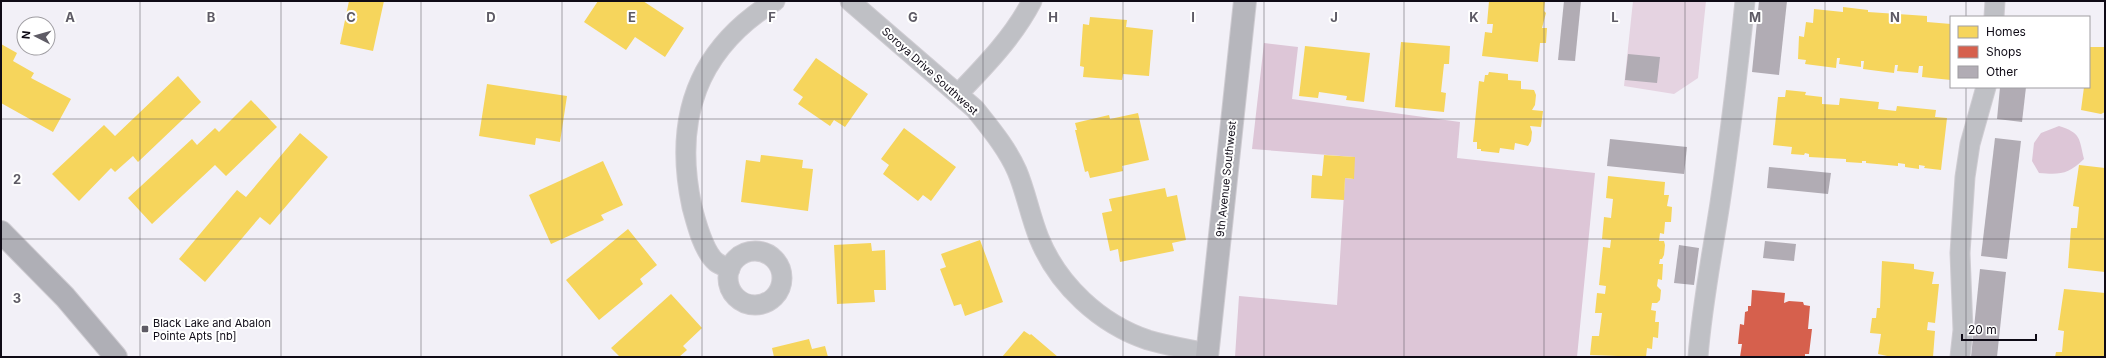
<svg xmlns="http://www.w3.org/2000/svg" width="2106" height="358" font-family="Inter,sans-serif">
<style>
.green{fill:#e5d3e1}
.forest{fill:#ddc6d7}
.homes{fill:#f6d55c}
.shops{fill:#d6604d}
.building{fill:#b1acb4}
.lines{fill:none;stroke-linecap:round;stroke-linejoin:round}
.street-casing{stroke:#cfccd2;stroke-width:21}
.secondary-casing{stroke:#cfccd2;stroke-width:24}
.primary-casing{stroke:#cfccd2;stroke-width:24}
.street{stroke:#bfc0c5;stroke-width:19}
.secondary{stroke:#b6b6bc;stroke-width:22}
.primary{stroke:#afafb6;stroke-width:22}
.grid{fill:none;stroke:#5e5b65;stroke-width:1;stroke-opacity:0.55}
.poi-dot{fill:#5e5b65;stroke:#fff;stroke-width:1.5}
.labels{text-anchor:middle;stroke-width:4;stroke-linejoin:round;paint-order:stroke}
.street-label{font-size:11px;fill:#0f0b16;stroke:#fff}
.poi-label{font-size:11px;fill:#0f0b16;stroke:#fff;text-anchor:start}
.grid-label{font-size:13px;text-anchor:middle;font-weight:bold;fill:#5e5b65;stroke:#fff;stroke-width:4;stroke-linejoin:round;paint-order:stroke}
</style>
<rect width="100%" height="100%" fill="#f2f0f7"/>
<polygon class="green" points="1633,1 1706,1 1698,78 1674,94 1624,86"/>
<g class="forest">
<polygon points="1264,43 1298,47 1292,99 1460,122 1457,158 1595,173 1577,357 1235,357 1239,296 1337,305 1345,178 1353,179 1354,157 1252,149"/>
<path d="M2059 126C2081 133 2079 138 2084 159 2068 174 2061 175 2039 173L2032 161 2034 143 2041 133Z"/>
</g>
<g class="homes">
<polygon points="349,1 384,1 373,51 340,44"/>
<polygon points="598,1 643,1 684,28 665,57 635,37 626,50 584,22"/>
<polygon points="1489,1 1545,1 1544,11 1546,13 1542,28 1547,28 1546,43 1540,43 1538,62 1482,56 1485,32 1492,33 1493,24 1487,24"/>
<polygon points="1843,7 1868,10 1868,12 1927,16 1927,22 1951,24 1951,80 1922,77 1923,66 1919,66 1918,73 1897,71 1898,65 1895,65 1894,73 1863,69 1864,61 1861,61 1861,67 1839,64 1840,58 1837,58 1836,68 1805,64 1806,60 1798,59 1799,36 1804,37 1806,22 1813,23 1814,9 1843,12"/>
<polygon points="1090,17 1127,20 1126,27 1153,30 1149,76 1123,74 1122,80 1083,77 1084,67 1080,66 1083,24 1089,25"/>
<polygon points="1401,42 1450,46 1449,64 1444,64 1441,92 1446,93 1444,112 1395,107"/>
<polygon points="1,44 17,53 13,61 34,73 31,78 71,99 53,132 1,103"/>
<polygon points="1305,46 1370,53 1364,102 1346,100 1347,96 1319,92 1318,98 1299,96"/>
<polygon points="2089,47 2105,47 2105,112 2101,114 2081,110 2084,87 2089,87"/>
<polygon points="816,58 868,94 845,127 834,120 830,126 798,104 803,97 793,90"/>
<polygon points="1489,72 1508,74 1508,80 1521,81 1521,89 1534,90 1536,95 1535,105 1532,110 1543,111 1541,127 1530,126 1532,132 1531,141 1528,146 1515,143 1514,150 1500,148 1499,153 1481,151 1481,149 1477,149 1477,142 1473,142 1479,81 1484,82 1485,75 1488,75"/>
<polygon points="178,76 201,102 138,162 133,156 115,172 111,168 79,201 52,174 104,125 115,136"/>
<polygon points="487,84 567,96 560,142 536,138 535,145 479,136"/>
<polygon points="1786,90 1806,92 1805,95 1822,97 1822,104 1839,105 1840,98 1879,102 1878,109 1896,111 1897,106 1936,110 1935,117 1947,118 1941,170 1924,168 1925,166 1919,165 1919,169 1905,167 1905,164 1898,163 1898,166 1866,163 1866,161 1862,161 1862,163 1846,162 1846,159 1809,157 1809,154 1805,153 1804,155 1791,154 1792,147 1773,145 1778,97 1785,97"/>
<polygon points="251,100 277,127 226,176 215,165 152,224 128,198 192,139 197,145 215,128 219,132"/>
<polygon points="1138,113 1149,160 1122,166 1123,171 1090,178 1088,171 1085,172 1075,130 1077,130 1075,123 1109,115 1110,119"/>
<polygon points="904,128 956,167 931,201 923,195 918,201 883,174 889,165 881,159"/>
<polygon points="300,133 328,157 270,225 260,217 205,282 179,259 237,190 246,197"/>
<polygon points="761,155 803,160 802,168 813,169 808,211 741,202 746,160 760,162"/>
<polygon points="1324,155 1355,157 1354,179 1345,178 1344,200 1311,198 1312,175 1322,176"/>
<polygon points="603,161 623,205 601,215 604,220 551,244 529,195"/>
<polygon points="2079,165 2105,168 2105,272 2068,268 2071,228 2077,228 2079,207 2073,206"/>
<polygon points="1608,176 1665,182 1664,195 1669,195 1667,206 1672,207 1671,222 1665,222 1664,234 1660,233 1659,241 1664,241 1665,245 1664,255 1662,259 1660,259 1659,264 1663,264 1662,280 1658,279 1657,286 1661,290 1660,300 1657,303 1652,303 1651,310 1656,311 1655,322 1659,322 1658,338 1653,337 1652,349 1647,348 1646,357 1590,355 1592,336 1599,336 1602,313 1595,313 1597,293 1605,294 1606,286 1599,285 1603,247 1610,248 1611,240 1602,239 1604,217 1611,218 1613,199 1606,198"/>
<polygon points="1165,188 1167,197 1177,195 1186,240 1172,243 1174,251 1120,262 1118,249 1110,251 1102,213 1112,211 1109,199"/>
<polygon points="628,229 657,265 640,279 643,284 599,320 566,280"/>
<polygon points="980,240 1003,302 965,316 961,304 954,306 940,269 946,267 941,254"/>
<polygon points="871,243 872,251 885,250 886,290 874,290 875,302 837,304 834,245"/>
<polygon points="1882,261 1914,264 1914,269 1934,272 1932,284 1939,284 1935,323 1928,322 1927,330 1935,331 1933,357 1892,357 1878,354 1881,334 1870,333 1872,318 1876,318 1877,308 1880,308"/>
<polygon points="2064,289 2105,293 2105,357 2055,357 2056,352 2062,352 2064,331 2058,330"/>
<polygon points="671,294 702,328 683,346 687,350 679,357 620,357 611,348"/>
<polygon points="1024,331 1030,335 1031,334 1058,357 1002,357"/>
<polygon points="809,339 812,349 825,346 828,357 774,357 772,348"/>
</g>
<polygon class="shops" points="1752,290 1785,293 1784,303 1789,301 1803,302 1804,305 1810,306 1808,329 1812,329 1809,354 1805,354 1805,357 1740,357 1742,344 1738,344 1740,324 1744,325 1745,312 1748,311 1748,306 1751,306"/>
<g class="building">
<polygon points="1564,1 1581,1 1575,61 1558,60"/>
<polygon points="1759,1 1787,1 1779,75 1752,72"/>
<polygon points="1628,54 1660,57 1657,83 1625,80"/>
<polygon points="2000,87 2026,87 2022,122 1997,119"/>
<polygon points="1995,138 2021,141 2007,259 1981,256"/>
<polygon points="1610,139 1687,147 1684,174 1607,166"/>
<polygon points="1769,167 1831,173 1828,194 1767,188"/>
<polygon points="1765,241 1796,244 1794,261 1763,258"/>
<polygon points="1679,245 1699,248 1694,285 1674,283"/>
<polygon points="1980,269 2006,272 1997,357 1971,357"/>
</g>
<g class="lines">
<defs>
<g id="street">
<path d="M850 1 975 109C990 128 1007 148 1017 171 1026 192 1030 216 1039 238 1058 285 1100 324 1148 340 1168 346 1188 349 1207 353"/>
<polyline points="1994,17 1995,1"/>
<path d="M958 94C986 65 1014 36 1032 1"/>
<circle cx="755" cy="278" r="27"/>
<path d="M730 269C726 267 720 265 716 262 703 251 696 222 692 207 673 119 697 49 775 1"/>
<path d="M1698 357C1702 305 1712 255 1720 203 1730 136 1738 69 1745 1"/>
<polyline points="1960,357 1963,330 1960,253 1965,177 1970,144 1986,87"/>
</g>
<polyline id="secondary" points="1207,357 1245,1"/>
<polyline id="primary" points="1,232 65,297 116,357"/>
</defs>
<use href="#street" class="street-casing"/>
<use href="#secondary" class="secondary-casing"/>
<use href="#primary" class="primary-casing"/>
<use href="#street" class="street"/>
<use href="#secondary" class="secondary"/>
<use href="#primary" class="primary"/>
</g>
<path class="grid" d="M140 1V357M281 1V357M421 1V357M562 1V357M702 1V357M842 1V357M983 1V357M1123 1V357M1264 1V357M1404 1V357M1544 1V357M1685 1V357M1825 1V357M1966 1V17M1966 87V357M1 119H2105M1 239H2105"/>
<rect class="poi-dot" x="141" y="325" width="8" height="8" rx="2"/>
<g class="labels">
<g class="street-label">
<text transform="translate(930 71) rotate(42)" y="4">Soroya Drive Southwest</text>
<text transform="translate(1226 179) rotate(-84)" y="4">9th Avenue Southwest</text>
</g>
<g class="poi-label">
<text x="153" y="327">Black Lake and Abalon<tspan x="153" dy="13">Pointe Apts [nb]</tspan></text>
</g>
</g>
<g class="grid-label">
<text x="70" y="22">A</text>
<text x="211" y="22">B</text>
<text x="351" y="22">C</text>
<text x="491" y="22">D</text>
<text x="632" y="22">E</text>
<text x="772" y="22">F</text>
<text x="913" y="22">G</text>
<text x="1053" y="22">H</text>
<text x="1193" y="22">I</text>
<text x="1334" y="22">J</text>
<text x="1474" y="22">K</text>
<text x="1615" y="22">L</text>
<text x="1755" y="22">M</text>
<text x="1895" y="22">N</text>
<text x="17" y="184">2</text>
<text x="17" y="303">3</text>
</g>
<rect width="2106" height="358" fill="none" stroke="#0f0b16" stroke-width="4"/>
<rect x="1950" y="16" width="140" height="72" fill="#ffffff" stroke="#9f9da2"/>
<rect x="1958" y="26" width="20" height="12" fill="#f6d55c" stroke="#9f9da2"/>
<text x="1986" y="36" font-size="12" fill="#0f0b16">Homes</text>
<rect x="1958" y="46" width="20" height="12" fill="#d6604d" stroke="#9f9da2"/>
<text x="1986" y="56" font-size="12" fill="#0f0b16">Shops</text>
<rect x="1958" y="66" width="20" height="12" fill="#b1acb4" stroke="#9f9da2"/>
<text x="1986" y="76" font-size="12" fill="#0f0b16">Other</text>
<g transform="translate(36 36) rotate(276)"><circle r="19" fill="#ffffff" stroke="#9f9da2"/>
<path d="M0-3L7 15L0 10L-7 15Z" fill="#5e5b65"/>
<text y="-6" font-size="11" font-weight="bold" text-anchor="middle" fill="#0f0b16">N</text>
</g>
<path d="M1962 334v6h74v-6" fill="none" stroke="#0f0b16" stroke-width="2"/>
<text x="1968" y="334" font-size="12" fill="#0f0b16" stroke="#ffffff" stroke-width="3" paint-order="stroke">20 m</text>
</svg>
